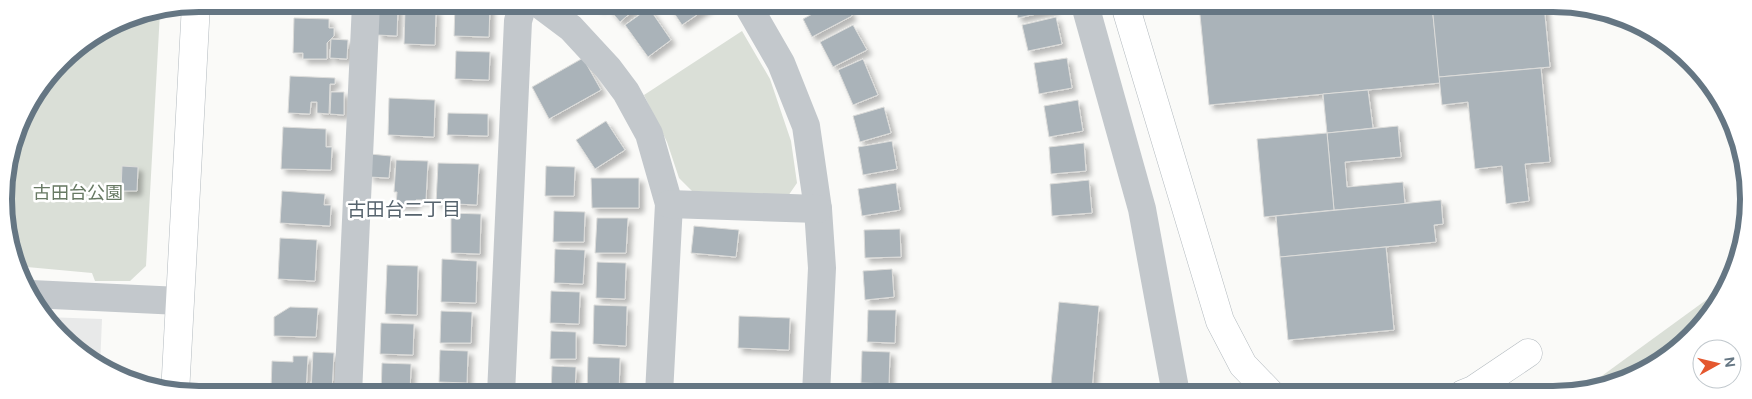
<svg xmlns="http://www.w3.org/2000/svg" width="1752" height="399" font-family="'DM Sans','Noto Sans JP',sans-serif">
<defs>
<filter id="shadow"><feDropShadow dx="4.5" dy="4.5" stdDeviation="2.5" flood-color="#0004"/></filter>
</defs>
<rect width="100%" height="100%" fill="#fafaf8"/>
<!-- built -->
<path fill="#e8e9e9" d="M44,317L102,319L100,367L44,319Z"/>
<!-- green -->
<g fill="#dadfd7">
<path d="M160,12L146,266L130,281H95L92,273L16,266L14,262L4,186L24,113L70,53L125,19Z"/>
<path d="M742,31L770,79L791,141L797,183L788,196L692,191L679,178L667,142L644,95Z"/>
<path d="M1744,235L1728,286L1691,338L1639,375L1577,394L1713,295Z"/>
</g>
<!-- building -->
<g fill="#aab3b9" stroke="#dcdcda" filter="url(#shadow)">
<path d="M455,4H490L489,37L454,36Z"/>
<path d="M596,4H640V5L620,22L605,4L600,9Z"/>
<path d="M668,4H713L682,25Z"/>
<path d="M379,5L398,6L397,36L377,35Z"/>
<path d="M829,5H846L852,16L812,37L803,19Z"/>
<path d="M1015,5H1053L1054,10L1018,18Z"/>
<path d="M1199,5H1432L1440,83L1209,105Z"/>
<path d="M1432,5H1544L1550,67L1439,77Z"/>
<path d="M649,8L671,40L648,57L625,25Z"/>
<path d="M405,9L436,10L435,45L404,44Z"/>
<path d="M1056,17L1062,44L1028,51L1022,25Z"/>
<path d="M294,18L329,19V28H334V36L327,43V59H303V53H293Z"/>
<path d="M853,25L867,50L833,67L820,42Z"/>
<path d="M331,39L348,40L347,59L330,58Z"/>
<path d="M456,51L490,52L489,80L455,79Z"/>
<path d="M583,58L601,90L549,119L532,87Z"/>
<path d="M1067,58L1072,88L1039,94L1034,63Z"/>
<path d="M863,59L878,95L853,105L838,70Z"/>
<path d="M1541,68L1550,162L1525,164L1529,201L1506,204L1502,166L1475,169L1468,102L1442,105L1439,77Z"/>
<path d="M290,76L335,78V84H330L329,114L317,113V102H311L310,114L288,113Z"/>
<path d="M1368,90L1373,128L1327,133L1323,94Z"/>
<path d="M331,92H344V115L330,114Z"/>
<path d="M389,98L435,100L434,137L388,135Z"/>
<path d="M1078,100L1083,131L1049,137L1044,106Z"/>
<path d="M884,107L891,133L860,142L853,116Z"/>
<path d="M448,113L488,114V136L447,135Z"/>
<path d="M606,121L625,150L595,169L576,140Z"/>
<path d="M1398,126L1401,157L1345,162L1347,187L1403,182L1405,204L1334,210L1327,133Z"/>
<path d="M283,127L326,129V147H332L331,170L281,169Z"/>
<path d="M1327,133L1334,210L1264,217L1257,139Z"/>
<path d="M892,141L897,169L863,175L858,147Z"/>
<path d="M1084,143L1086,171L1051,174L1049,147Z"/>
<path d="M370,154L391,156L389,178L369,177Z"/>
<path d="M396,160L428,161L426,200H416L415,205H396L397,192H394Z"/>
<path d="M438,163L479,164L477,205L436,203Z"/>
<path d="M122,166L138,167L137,191H121Z"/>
<path d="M546,166L575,167L574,196H545Z"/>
<path d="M591,178H639V208H592Z"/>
<path d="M1089,180L1092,213L1052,216L1050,184Z"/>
<path d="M896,183L900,210L862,216L858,189Z"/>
<path d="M282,191L325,194L324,205H331L330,226L280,223Z"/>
<path d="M1441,200L1443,224L1434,225L1436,242L1280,257L1276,216Z"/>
<path d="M554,211L585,212L584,242H553Z"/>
<path d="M451,213L481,214L480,254L451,253Z"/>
<path d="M597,218H628L626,253H595Z"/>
<path d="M694,226L739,230L736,257L691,253Z"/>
<path d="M900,229L901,257L865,258L864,230Z"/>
<path d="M280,238L317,240L315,281L278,279Z"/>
<path d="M1386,247L1394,330L1288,340L1280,257Z"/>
<path d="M555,249L585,250L583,284L554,283Z"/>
<path d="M442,259L477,261L476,303L441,302Z"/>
<path d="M597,262L626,263L625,299L596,298Z"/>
<path d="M387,265L418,266L417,315L385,314Z"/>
<path d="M892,269L894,297L865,300L863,271Z"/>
<path d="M551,291L580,292L579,324L550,323Z"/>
<path d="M1059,302L1099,306L1092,390L1117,394H1050Z"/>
<path d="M594,305L627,306L626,346L593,344Z"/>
<path d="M290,307L318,308L316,337L274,336V317Z"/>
<path d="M868,310H896L895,343L867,342Z"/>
<path d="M441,311L472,312L471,343H440Z"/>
<path d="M739,316L790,318L789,350L738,348Z"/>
<path d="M381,323L414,324L413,355L380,354Z"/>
<path d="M551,331L576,332V359H550Z"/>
<path d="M440,350L468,351L467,383L439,382Z"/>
<path d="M862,351L890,352L889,384L861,383Z"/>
<path d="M313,352L334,353L332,391H311Z"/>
<path d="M293,356H308L306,391L271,389L272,361L293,362Z"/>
<path d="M588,357L620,358L619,394H587Z"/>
<path d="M382,363L411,364L410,394H381Z"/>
<path d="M552,366L576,367L575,394H551Z"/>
</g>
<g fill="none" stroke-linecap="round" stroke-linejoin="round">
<!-- secondary casing -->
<g stroke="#b3babf" stroke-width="29">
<g id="secondary">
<path d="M1125,5L1220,321L1243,365L1271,394"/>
<path d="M175,394L196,4"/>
<path d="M1463,394L1473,390L1528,353"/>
</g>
</g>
<!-- street -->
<g stroke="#c3c8cc" stroke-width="28">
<path d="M539,4L571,28L608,68L626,92L649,134L669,204L659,394"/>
<path d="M747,4L781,63L806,126L818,209L822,268L816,394"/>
<path d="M1085,5L1142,209L1176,394"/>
<path d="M669,204L818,209"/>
<path d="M31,294L180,301"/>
<path d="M348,394L366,4"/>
<path d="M501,394L518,21L523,4"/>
</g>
<!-- secondary -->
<use href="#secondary" stroke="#fff" stroke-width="28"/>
</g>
<g text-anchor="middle" stroke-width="5" stroke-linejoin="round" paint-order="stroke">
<!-- park labels -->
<g font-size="18" fill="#687a64" stroke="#fff">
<text x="78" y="199">古田台公園</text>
</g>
<!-- neighbourhood labels -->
<g font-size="19" fill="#57646e" stroke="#fff">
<text x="404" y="216">古田台二丁目</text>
</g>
</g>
<!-- crop -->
<path d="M0 0H1752V399H0ZM199 12H1553A187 187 0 0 1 1740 199V199A187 187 0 0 1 1553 386H199A187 187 0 0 1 12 199V199A187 187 0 0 1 199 12Z" fill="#fff" fill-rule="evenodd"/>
<path fill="none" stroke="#657683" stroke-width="6" d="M199 12H1553A187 187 0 0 1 1740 199V199A187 187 0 0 1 1553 386H199A187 187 0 0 1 12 199V199A187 187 0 0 1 199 12Z"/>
<!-- north arrow -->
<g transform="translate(1717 364) rotate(82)"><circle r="24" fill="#ffffff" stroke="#c1c8cd"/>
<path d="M0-4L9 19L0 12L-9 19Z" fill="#e4572e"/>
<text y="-8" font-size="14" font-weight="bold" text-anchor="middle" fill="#657683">N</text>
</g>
</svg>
